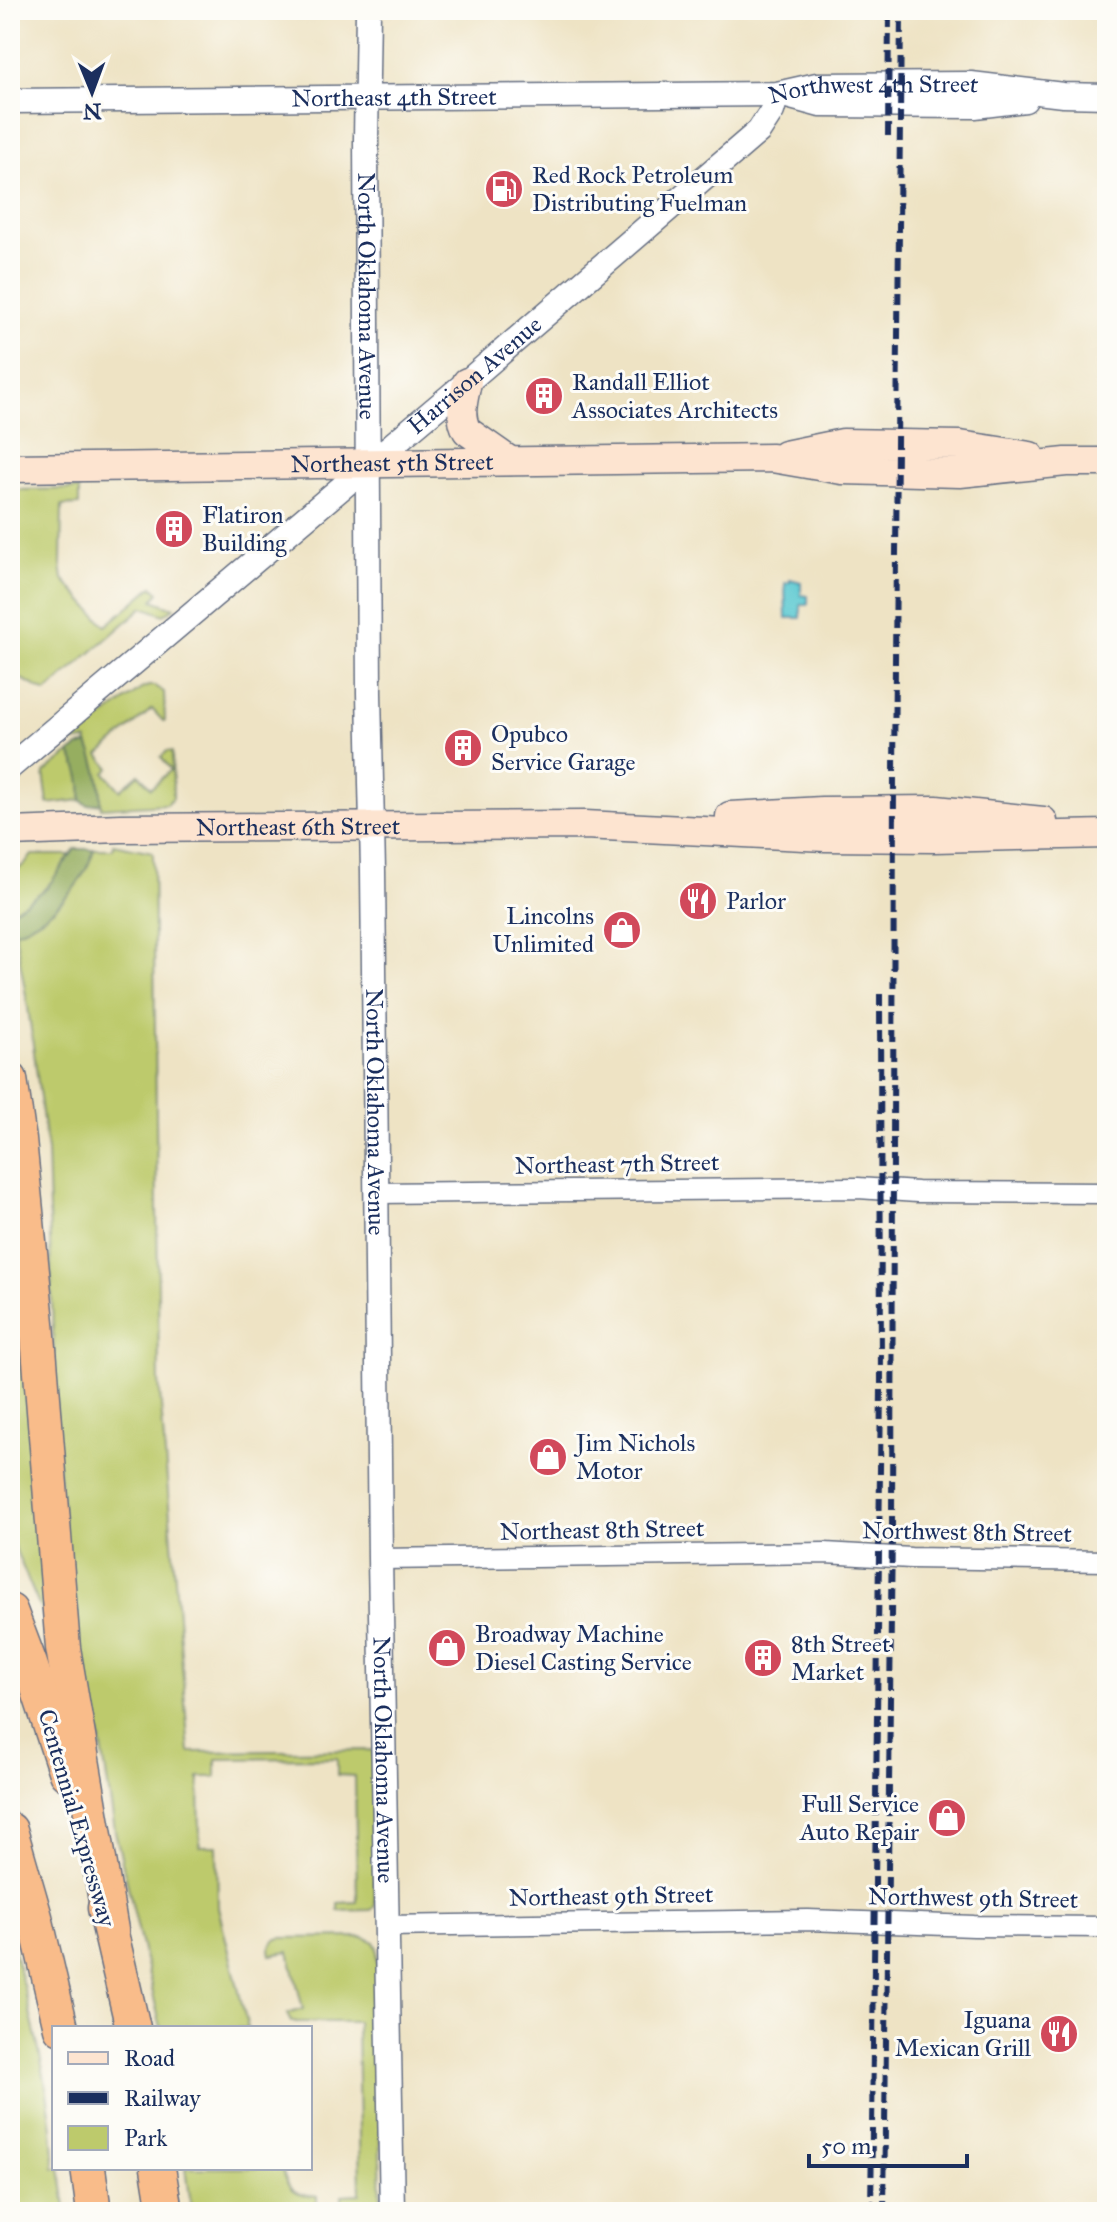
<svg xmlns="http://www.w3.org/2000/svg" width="1117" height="2222" font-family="'IM FELL Great Primer',serif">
<rect width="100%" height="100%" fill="#fdfcf7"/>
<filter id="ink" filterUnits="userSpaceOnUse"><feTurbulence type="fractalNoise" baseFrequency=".0125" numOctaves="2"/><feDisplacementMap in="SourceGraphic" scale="16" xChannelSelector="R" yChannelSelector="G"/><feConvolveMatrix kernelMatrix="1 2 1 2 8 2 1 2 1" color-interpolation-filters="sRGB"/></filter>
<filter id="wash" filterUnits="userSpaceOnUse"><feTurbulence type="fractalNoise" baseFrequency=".006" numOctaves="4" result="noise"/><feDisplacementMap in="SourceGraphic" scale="32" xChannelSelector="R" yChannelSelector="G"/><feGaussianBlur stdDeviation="1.8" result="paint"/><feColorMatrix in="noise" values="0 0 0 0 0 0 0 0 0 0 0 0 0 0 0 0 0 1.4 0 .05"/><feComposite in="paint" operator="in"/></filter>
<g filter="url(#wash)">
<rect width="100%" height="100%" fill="#eee3c4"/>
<!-- green -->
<g fill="#bdca6c" stroke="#6c7c65" stroke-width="2">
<path d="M79,489V505L62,506L61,564L63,579L106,626L153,586L159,593L153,600L174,608L164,615L143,607L46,692L10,673V490Z"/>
<path d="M148,686H154L164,692L165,721H163L152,709L99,755L110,768L105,773L120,790L139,774L151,788L171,770L161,757L167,751L172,752L173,798L166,804L101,808C102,783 95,763 87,740L70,742L141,689Z"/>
<path d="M70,753C79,767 83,784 81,800L48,804L44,773Z"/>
<path d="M113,844L153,852L159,1381L189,1752L373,1750L375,1906L371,1910L338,1911V1903L357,1902L355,1776L337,1775V1758L216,1759V1777H199L200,1846H217L218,1907L248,2028H161L115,1831L100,1735L89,1692L75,1651L57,1453L47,1151L28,1007L15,932C51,918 83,887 94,849H113Z"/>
<path d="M32,855H70C56,881 38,898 12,911L10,875L26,863Z"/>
<path d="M10,1272L23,1327L46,1622L10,1537Z"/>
<path d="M10,1936C29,2008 54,2094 54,2168H60L67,2212H10Z"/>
<path d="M364,1937L374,1942L377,1948L381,2212H342V2195L360,2194L357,2022H291L287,2014L303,2009L289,1952L271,1955L270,1949L274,1940L280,1938Z"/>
<path d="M186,2168H282C288,2191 292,2196 317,2196V2212H192Z"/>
</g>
<!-- forest -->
<g fill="#96ae60" stroke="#586e5f" stroke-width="2">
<path d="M88,744C96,763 102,782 101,803L87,805L81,800C83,783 79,768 70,753L78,747Z"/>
<path d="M75,849H94C83,887 51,918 15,932L12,911L46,889Z"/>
</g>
<!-- water -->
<path fill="#5cc9d1" stroke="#3c7c98" stroke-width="2" d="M790,579L801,582V595L808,596V605H801V618H786L785,583L790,582Z"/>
</g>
<g filter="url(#ink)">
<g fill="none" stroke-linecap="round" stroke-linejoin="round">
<!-- minor casing -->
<g stroke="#656e82" stroke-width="23">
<g id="minor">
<path d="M377,1193L858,1188L917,1192L1107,1193"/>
<path d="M380,1559L825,1553L911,1558L1107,1561"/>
<path d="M386,1926L808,1920L974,1926L1107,1927"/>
</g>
</g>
<!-- tertiary casing -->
<g stroke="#656e82" stroke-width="27">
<g id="tertiary">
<path id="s1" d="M368,10L366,139L369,693L373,871L380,1559L392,2212"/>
<path d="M783,95L820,105L975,106L1025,100"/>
<path id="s2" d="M10,101L777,94L817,85L971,84L1063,95L1107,96"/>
<path id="s3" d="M10,767L467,382L759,131L772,111L777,94"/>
</g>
</g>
<!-- secondary casing -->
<g stroke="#656e82" stroke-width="31">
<g id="secondary">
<path d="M467,382C464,399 458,415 467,431L510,461"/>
<path d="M785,455L843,443L960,445L1030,456"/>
<path id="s4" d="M10,468L772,458L842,470L960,473L1066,462H1107"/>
<path d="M730,816L822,811L936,810L1043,821"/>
<path id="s5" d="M10,832L121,828L585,825L825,837L934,838L1107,834"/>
</g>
</g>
<!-- motorway casing -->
<g stroke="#656e82" stroke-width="37">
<g id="motorway">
<path d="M10,1079L19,1140L37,1323L63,1648L111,1930"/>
<path d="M10,1611L30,1664L66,1773"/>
<path d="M10,1830L35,1917L61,2028"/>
<path d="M105,1908L133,2028"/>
<path d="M88,2168L94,2212"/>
<path d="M158,2168L165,2212"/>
</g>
</g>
<!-- minor -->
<use href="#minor" stroke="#fff" stroke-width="20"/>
<!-- tertiary -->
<use href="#tertiary" stroke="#fff" stroke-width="24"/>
<!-- secondary -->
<use href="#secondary" stroke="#fde4d0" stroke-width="28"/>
<!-- motorway -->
<use href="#motorway" stroke="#f9bc8a" stroke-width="34"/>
<!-- rail -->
<g stroke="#1b2f5e" stroke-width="6" stroke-dasharray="12 6" stroke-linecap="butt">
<path d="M888,136L889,10"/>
<path d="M871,2212L881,1388L880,992"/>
<path d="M884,2212L892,1529L894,772L901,10"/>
</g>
</g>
</g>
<!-- icons -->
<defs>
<g id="fuel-disc" transform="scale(2)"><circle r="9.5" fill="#d1495b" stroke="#fdfcf7"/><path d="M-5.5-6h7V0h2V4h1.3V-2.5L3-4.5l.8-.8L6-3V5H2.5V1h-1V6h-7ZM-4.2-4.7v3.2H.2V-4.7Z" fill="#fff"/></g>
<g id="building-disc" transform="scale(2)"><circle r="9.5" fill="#d1495b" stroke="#fdfcf7"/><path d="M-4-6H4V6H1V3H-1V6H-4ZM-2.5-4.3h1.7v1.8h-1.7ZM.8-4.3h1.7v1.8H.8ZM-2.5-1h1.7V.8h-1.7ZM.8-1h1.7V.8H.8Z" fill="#fff"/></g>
<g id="restaurant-disc" transform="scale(2)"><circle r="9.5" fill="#d1495b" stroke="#fdfcf7"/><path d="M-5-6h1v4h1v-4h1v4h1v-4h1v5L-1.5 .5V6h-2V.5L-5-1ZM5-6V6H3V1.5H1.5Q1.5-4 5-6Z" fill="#fff"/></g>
<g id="shop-disc" transform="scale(2)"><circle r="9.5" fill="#d1495b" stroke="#fdfcf7"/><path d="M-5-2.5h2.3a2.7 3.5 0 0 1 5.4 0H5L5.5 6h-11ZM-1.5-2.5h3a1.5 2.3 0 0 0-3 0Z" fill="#fff"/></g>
</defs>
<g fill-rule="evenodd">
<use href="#fuel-disc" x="504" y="189"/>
<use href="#building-disc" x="544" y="396"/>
<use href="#building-disc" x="174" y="529"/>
<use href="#building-disc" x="463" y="748"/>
<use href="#restaurant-disc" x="698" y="901"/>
<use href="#shop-disc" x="622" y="930"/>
<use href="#shop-disc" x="548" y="1457"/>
<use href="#shop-disc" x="447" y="1648"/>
<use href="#building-disc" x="763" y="1658"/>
<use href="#shop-disc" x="947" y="1818"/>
<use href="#restaurant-disc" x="1059" y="2034"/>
</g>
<g text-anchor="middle" stroke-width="6" stroke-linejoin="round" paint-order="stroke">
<!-- street labels -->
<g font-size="24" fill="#1b2f5e" stroke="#fdfcf7">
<text dy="8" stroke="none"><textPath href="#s2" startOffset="864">Northwest 4th Street</textPath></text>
<text dy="8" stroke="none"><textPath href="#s2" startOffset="384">Northeast 4th Street</textPath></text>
<text dy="8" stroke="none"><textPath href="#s1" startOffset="286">North Oklahoma Avenue</textPath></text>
<text dy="8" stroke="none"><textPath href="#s3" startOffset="608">Harrison Avenue</textPath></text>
<text dy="8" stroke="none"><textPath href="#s4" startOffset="382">Northeast 5th Street</textPath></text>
<text dy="8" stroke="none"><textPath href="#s5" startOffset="288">Northeast 6th Street</textPath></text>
<text dy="8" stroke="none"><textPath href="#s1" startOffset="1102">North Oklahoma Avenue</textPath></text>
<text transform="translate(617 1164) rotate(-1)" y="8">Northeast 7th Street</text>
<text transform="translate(602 1530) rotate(-1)" y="8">Northeast 8th Street</text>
<text transform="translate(967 1532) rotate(1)" y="8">Northwest 8th Street</text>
<text dy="8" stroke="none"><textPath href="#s1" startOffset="1750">North Oklahoma Avenue</textPath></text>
<text transform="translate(77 1818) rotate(74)" y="8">Centennial Expressway</text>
<text transform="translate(611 1896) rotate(-1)" y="8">Northeast 9th Street</text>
<text transform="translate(973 1898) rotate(1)" y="8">Northwest 9th Street</text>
</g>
<!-- poi labels -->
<g font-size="24" fill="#1b2f5e" stroke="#fdfcf7" text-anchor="start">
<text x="532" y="183">Red Rock Petroleum<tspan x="532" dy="28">Distributing Fuelman</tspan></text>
<text x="572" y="390">Randall Elliot<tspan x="572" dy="28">Associates Architects</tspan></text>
<text x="202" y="523">Flatiron<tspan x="202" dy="28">Building</tspan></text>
<text x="491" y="742">Opubco<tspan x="491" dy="28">Service Garage</tspan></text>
<text x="726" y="909">Parlor</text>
<text x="594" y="924" text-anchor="end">Lincolns<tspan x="594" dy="28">Unlimited</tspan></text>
<text x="576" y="1451">Jim Nichols<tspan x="576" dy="28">Motor</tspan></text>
<text x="475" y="1642">Broadway Machine<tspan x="475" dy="28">Diesel Casting Service</tspan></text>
<text x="791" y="1652">8th Street<tspan x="791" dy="28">Market</tspan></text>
<text x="919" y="1812" text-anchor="end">Full Service<tspan x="919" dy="28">Auto Repair</tspan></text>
<text x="1031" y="2028" text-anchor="end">Iguana<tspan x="1031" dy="28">Mexican Grill</tspan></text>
</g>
</g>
<!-- margin -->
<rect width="1117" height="2222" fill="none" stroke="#fdfcf7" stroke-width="40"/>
<!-- legend -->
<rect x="52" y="2026" width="260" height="144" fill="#fdfcf7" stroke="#a3aaba" stroke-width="2"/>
<rect x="68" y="2052" width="40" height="12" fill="#fde4d0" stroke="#a3aaba" stroke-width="2"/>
<text x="124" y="2066" font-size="24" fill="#1b2f5e">Road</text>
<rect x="68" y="2092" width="40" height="12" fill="#1b2f5e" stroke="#a3aaba" stroke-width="2"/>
<text x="124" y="2106" font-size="24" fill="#1b2f5e">Railway</text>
<rect x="68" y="2126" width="40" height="24" fill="#bdca6c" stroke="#a3aaba" stroke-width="2"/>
<text x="124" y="2146" font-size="24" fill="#1b2f5e">Park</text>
<!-- north arrow -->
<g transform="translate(92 92) rotate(179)" stroke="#fdfcf7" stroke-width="6" paint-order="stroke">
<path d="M0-6L14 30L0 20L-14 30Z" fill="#1b2f5e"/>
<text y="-12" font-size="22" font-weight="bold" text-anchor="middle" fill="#1b2f5e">N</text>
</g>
<!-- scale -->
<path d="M809 2154v12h158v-12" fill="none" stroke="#1b2f5e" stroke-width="4"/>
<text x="821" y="2154" font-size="24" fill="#1b2f5e" stroke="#fdfcf7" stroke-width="6" paint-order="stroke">50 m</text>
</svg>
